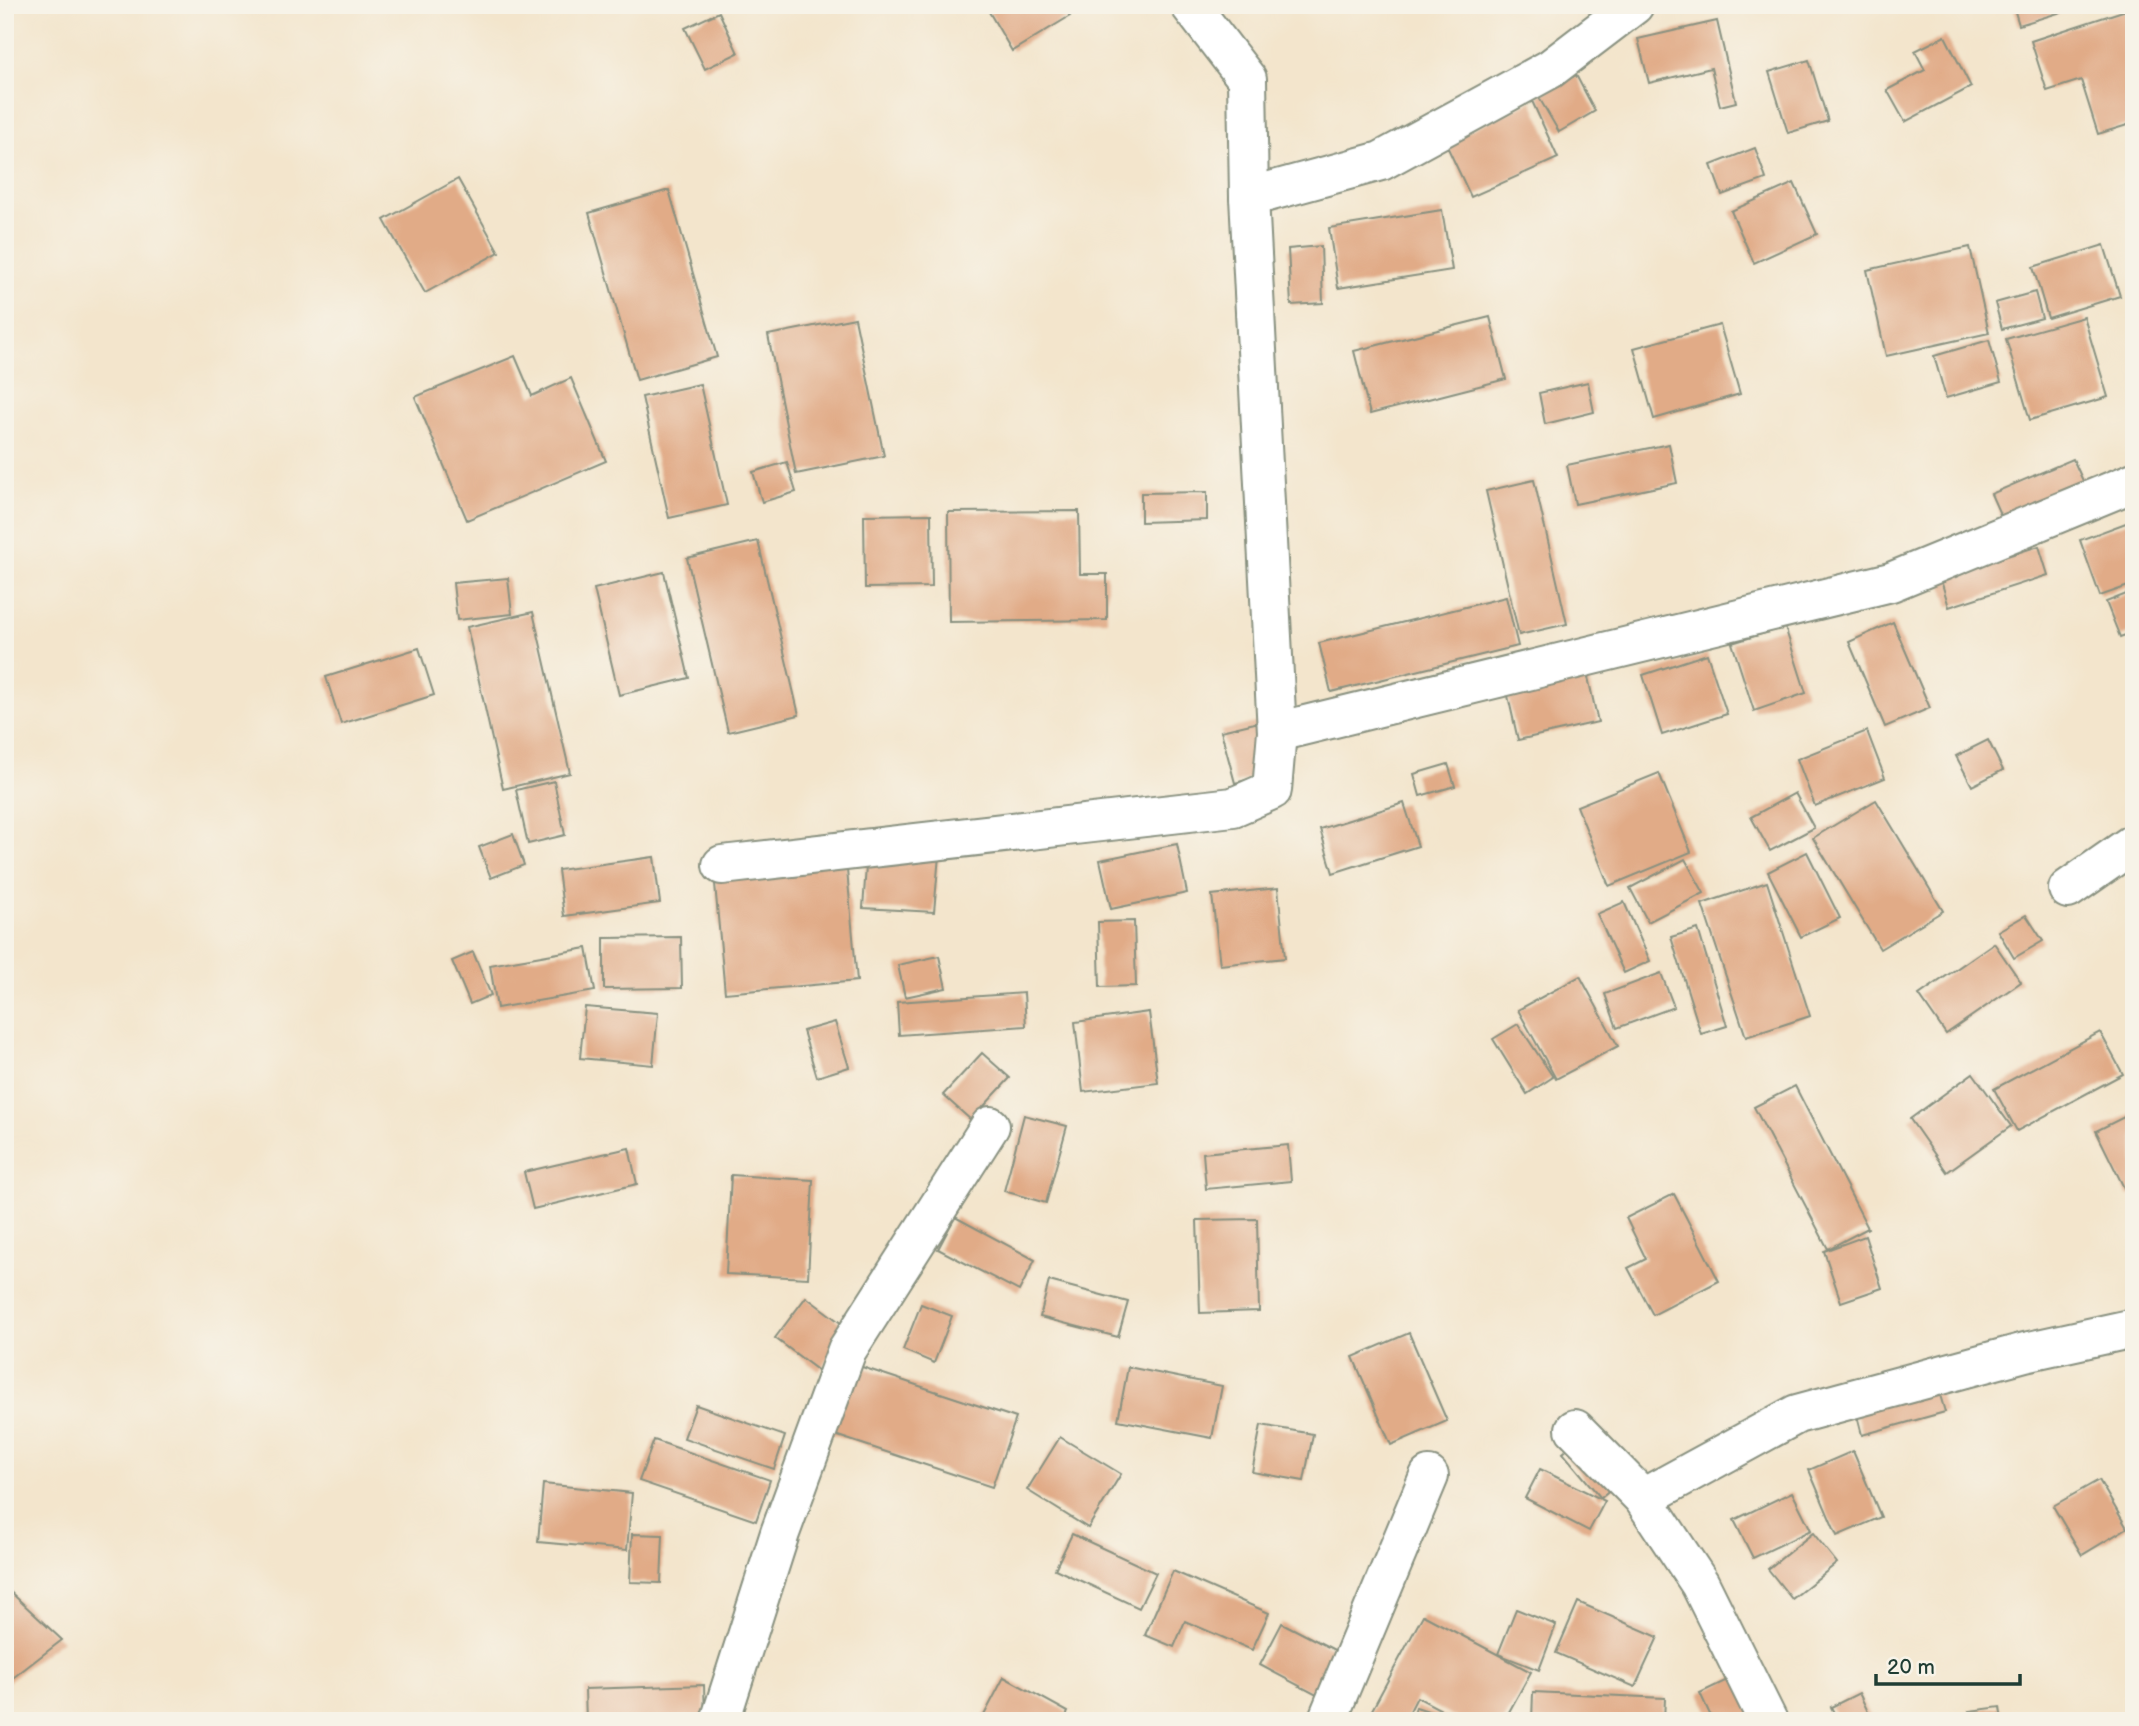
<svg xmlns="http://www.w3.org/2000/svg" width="2139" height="1726" font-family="'Balsamiq Sans',sans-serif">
<rect width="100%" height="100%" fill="#f7f3e8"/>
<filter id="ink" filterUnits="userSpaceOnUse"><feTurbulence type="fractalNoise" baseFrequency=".0143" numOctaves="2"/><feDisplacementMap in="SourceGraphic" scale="14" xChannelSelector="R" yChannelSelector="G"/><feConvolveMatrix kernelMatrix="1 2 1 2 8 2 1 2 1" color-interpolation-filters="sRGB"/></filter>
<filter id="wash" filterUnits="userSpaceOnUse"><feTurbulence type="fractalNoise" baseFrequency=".00686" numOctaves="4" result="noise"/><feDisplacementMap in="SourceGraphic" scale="28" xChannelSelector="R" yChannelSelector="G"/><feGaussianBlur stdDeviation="1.57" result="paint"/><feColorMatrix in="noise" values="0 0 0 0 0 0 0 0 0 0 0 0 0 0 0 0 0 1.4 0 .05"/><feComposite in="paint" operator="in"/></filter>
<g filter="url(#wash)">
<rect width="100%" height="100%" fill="#f3e5cc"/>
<g id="blocks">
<!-- building -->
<g fill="#e1ab87">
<path d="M985,5H1063L1070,16L1012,51Z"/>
<path d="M2013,5H2080L2081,6L2019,25Z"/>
<path d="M2129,9L2134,23V123L2098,134L2081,80L2047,91L2031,41Z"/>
<path d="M719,12L738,53L705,69L685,28Z"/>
<path d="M1717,21L1736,102L1720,106L1711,68L1649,83L1638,39Z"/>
<path d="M1945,36L1971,87L1905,122L1887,90L1925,70L1915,51Z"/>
<path d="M1809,60L1828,121L1788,133L1769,72Z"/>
<path d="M1576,75L1595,111L1559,132L1538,96Z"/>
<path d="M1532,101L1558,158L1471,197L1445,142Z"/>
<path d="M1755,148L1766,179L1722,195L1711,165Z"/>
<path d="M458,179L499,252L425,293L384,220Z"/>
<path d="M1794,183L1817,234L1754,263L1731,211Z"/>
<path d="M669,190L717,357L637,380L589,213Z"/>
<path d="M1442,210L1452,270L1338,288L1329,228Z"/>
<path d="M2104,245L2120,296L2048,318L2033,267Z"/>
<path d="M1321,246L1323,303L1291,305L1288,249Z"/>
<path d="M1970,247L1989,333L1886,356L1867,270Z"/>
<path d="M2035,292L2042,318L2002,329L1995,303Z"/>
<path d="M1490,317L1506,379L1370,414L1354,351Z"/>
<path d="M2084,317L2108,397L2030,420L2006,339Z"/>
<path d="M855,318L884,456L796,474L768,335Z"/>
<path d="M1720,325L1740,394L1654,419L1634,348Z"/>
<path d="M1989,340L2001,382L1946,398L1934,356Z"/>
<path d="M515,356L532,396L571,378L606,461L467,520L415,397Z"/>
<path d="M1588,382L1594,412L1545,424L1539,393Z"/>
<path d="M700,384L727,505L669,518L642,397Z"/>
<path d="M1669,444L1677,483L1575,504L1567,465Z"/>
<path d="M2073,459L2089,494L2007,530L1991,494Z"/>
<path d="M787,462L796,492L762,502L753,472Z"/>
<path d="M1534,480L1567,624L1519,635L1486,491Z"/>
<path d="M1207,492V520L1141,522V493Z"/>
<path d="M1079,511L1080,574H1107V620L949,622L948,512Z"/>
<path d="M931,514L932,587L865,588L864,515Z"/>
<path d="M2134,520V584L2100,596L2080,540Z"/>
<path d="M758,541L799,715L728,732L687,558Z"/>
<path d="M2039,546L2048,575L1949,607L1940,577Z"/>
<path d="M664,572L689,678L619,695L594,589Z"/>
<path d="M508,578L512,614L457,620L453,583Z"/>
<path d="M2134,591V632L2120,637L2106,602Z"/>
<path d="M1506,597L1518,646L1331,692L1319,643Z"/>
<path d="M533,612L570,773L503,789L467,627Z"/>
<path d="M1893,622L1930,708L1885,727L1849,642Z"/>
<path d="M1785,627L1806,693L1754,711L1732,643Z"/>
<path d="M419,648L434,695L341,724L326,677Z"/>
<path d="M1707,654L1727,714L1662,735L1643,675Z"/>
<path d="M1586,668L1598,722L1518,740L1506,687Z"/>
<path d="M1259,722L1272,773L1235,783L1221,731Z"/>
<path d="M1867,731L1885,778L1815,806L1797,759Z"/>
<path d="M1988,740L2003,770L1972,786L1956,756Z"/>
<path d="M1448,764L1455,786L1420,796L1414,774Z"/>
<path d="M1659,773L1691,852L1609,886L1577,806Z"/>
<path d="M554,781L565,835L528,844L516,790Z"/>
<path d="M1795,793L1814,828L1770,851L1751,817Z"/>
<path d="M1876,800L1943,911L1880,949L1813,838Z"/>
<path d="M1404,803L1418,846L1333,873L1320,829Z"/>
<path d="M513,834L524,865L491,878L479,847Z"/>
<path d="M868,839L940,844L934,912L863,908Z"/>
<path d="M1177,844L1187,893L1111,909L1100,860Z"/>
<path d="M1807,852L1840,918L1801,937L1768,872Z"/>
<path d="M654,857L660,903L564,916L558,870Z"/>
<path d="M846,859L857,981L725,993L714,873Z"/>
<path d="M1685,859L1704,893L1648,922L1630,888Z"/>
<path d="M1767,882L1810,1016L1746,1037L1702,904Z"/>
<path d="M1278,888L1285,958L1220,965L1212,895Z"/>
<path d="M1624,902L1650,961L1624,973L1597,914Z"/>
<path d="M2026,915L2043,941L2014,958L1998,931Z"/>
<path d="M1134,921L1136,986L1100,987L1098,922Z"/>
<path d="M1698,929L1727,1026L1701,1034L1671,937Z"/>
<path d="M681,937L682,988L604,989V938Z"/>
<path d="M1994,943L2021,982L1946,1034L1919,995Z"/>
<path d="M587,948L595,991L497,1008L490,965Z"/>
<path d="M473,952L491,995L470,1004L452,961Z"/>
<path d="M939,956L946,988L905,997L898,965Z"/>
<path d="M1661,973L1674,1007L1617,1028L1605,994Z"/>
<path d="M1580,976L1618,1046L1556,1079L1518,1010Z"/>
<path d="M1024,993L1026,1026L899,1035L897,1002Z"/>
<path d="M585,1007L658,1013L653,1065L580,1058Z"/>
<path d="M1149,1012L1158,1083L1083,1092L1075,1022Z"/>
<path d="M835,1022L849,1067L817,1077L803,1031Z"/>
<path d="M1518,1024L1553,1077L1527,1094L1493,1039Z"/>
<path d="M2100,1032L2123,1074L2017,1131L1994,1089Z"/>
<path d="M982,1053L1010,1078L971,1120L943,1095Z"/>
<path d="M1973,1073L2011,1126L1947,1172L1910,1119Z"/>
<path d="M1795,1086L1868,1228L1828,1249L1754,1107Z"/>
<path d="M2134,1112V1193L2128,1196L2096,1131Z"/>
<path d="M1024,1115L1067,1126L1046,1203L1004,1191Z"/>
<path d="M1288,1145L1291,1181L1206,1189L1203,1153Z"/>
<path d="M629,1148L637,1184L533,1209L524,1172Z"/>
<path d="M731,1175L813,1180L808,1278L726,1274Z"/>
<path d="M1674,1194L1719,1281L1653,1315L1628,1268L1646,1259L1626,1218Z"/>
<path d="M955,1217L1035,1260L1019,1291L938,1249Z"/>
<path d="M1257,1219L1259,1311L1200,1313L1197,1220Z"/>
<path d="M1865,1236L1882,1288L1841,1302L1824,1251Z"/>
<path d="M1049,1281L1128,1302L1118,1337L1040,1317Z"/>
<path d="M806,1297L850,1330L819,1371L775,1338Z"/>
<path d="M921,1304L952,1316L934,1363L903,1350Z"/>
<path d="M1409,1333L1447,1421L1391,1445L1353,1357Z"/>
<path d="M853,1364L1016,1418L992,1487L829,1433Z"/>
<path d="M1128,1367L1222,1386L1212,1438L1118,1420Z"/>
<path d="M1936,1381L1945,1412L1862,1435L1854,1404Z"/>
<path d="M696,1405L785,1436L774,1469L684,1438Z"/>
<path d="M1261,1425L1313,1434L1304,1481L1252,1472Z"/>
<path d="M1585,1435L1623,1480L1601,1498L1563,1453Z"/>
<path d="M1060,1437L1121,1474L1088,1528L1027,1490Z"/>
<path d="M654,1440L770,1480L756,1521L639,1481Z"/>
<path d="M1853,1451L1881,1517L1837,1536L1809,1470Z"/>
<path d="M1540,1469L1605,1501L1589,1531L1525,1498Z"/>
<path d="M2099,1480L2127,1528L2082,1555L2053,1506Z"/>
<path d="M543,1484L632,1493L627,1550L538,1542Z"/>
<path d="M1792,1492L1811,1530L1753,1558L1734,1520Z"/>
<path d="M1813,1533L1837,1563L1792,1599L1768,1569Z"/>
<path d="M632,1534L663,1535L661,1583L630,1582Z"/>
<path d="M1072,1534L1156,1573L1139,1608L1055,1569Z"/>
<path d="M1173,1571L1269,1613L1252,1650L1185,1621L1174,1647L1145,1635Z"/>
<path d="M5,1587L62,1640L5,1684Z"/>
<path d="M1578,1602L1658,1637L1635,1687L1556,1653Z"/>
<path d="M1516,1609L1556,1625L1539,1670L1498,1654Z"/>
<path d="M1423,1615L1531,1672L1504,1721H1462L1417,1697L1405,1721H1366Z"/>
<path d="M1282,1623L1348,1657L1326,1700L1260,1665Z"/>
<path d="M1746,1671L1770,1721H1713L1700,1693Z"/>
<path d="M1004,1677L1068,1712L1064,1721H981Z"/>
<path d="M704,1685L705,1721H586L585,1689Z"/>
<path d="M1533,1692L1665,1698L1664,1721H1532Z"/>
<path d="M1859,1693L1871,1718L1865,1721H1838L1831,1707Z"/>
<path d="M1416,1707L1456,1720V1721H1412Z"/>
<path d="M2000,1707L2002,1721H1971L1969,1711Z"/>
</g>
</g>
</g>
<g filter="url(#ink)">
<use href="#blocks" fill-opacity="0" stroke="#899180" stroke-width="2"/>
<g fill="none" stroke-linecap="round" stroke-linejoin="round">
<!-- minor casing -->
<g stroke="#899180" stroke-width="42">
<g id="minor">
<path d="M1249,197L1381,161L1550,69L1634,5"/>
<path d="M1277,732L1891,582L2134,482"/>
<path d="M722,865L1233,807L1272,790L1277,732L1249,197L1247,79L1190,5"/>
<path d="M2068,889L2134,843"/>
<path d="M1575,1429L1643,1498L1700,1584L1768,1721"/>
<path d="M1643,1498L1797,1414L2025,1352L2134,1328"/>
<path d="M720,1721L780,1533L847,1350L990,1126"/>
<path d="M1327,1721L1429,1476"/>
</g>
</g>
<!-- minor -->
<use href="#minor" stroke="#fff" stroke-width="38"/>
</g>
</g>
<!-- margin -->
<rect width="2139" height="1726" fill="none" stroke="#f7f3e8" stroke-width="28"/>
<!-- scale -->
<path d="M1876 1674v10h144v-10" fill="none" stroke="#1f3d34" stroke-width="3.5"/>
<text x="1887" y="1674" font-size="21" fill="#1f3d34" stroke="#f7f3e8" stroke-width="5" paint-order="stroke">20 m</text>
</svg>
